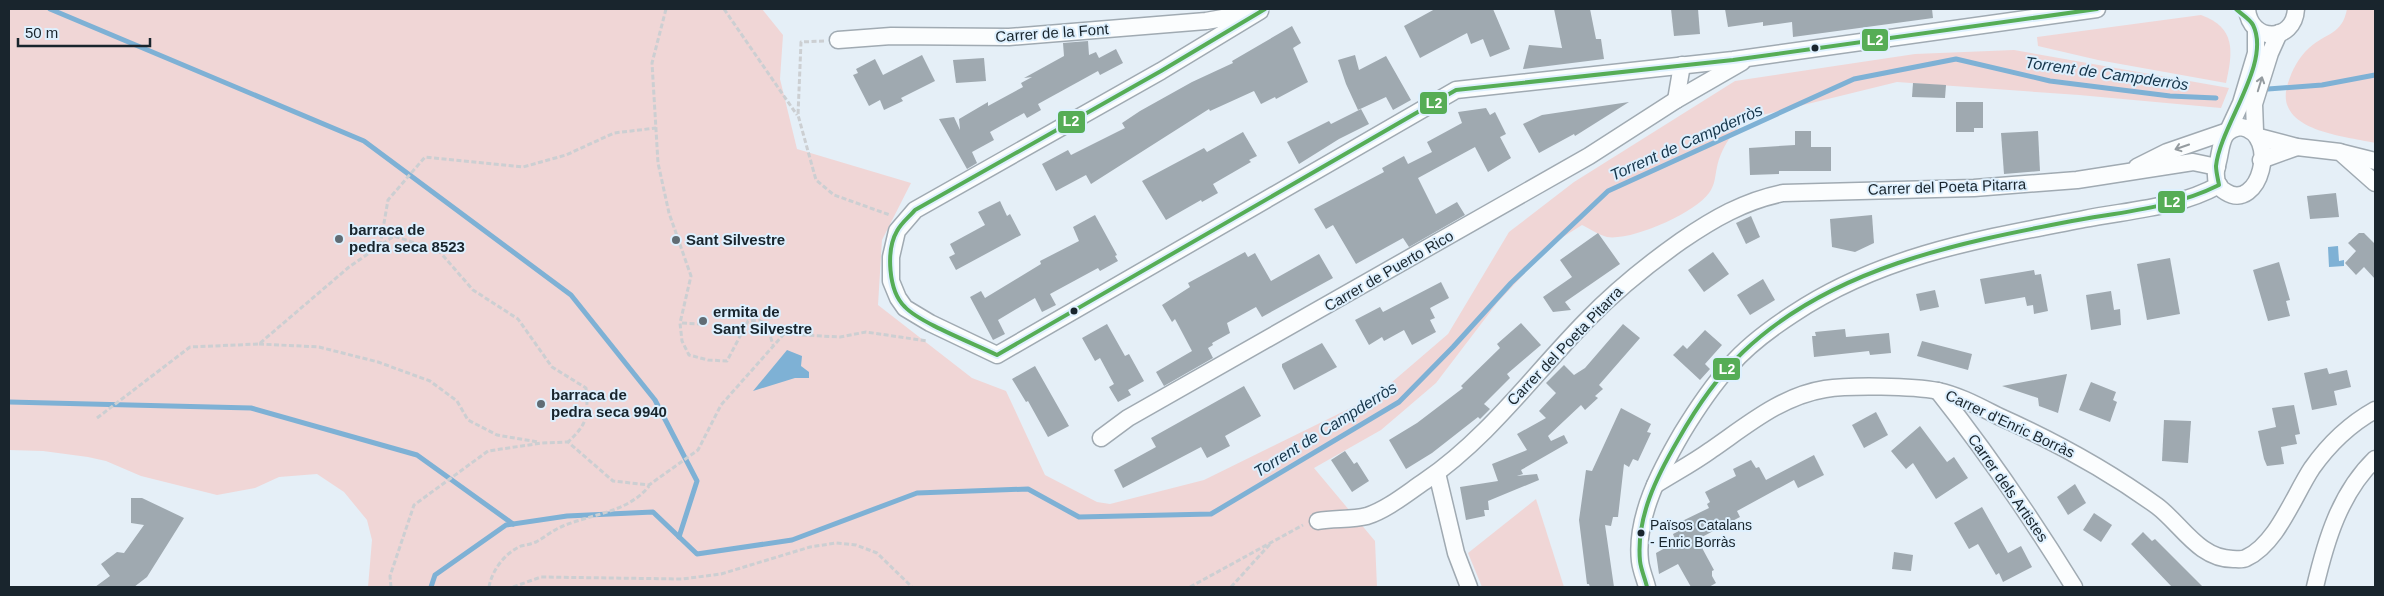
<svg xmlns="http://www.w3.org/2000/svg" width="2384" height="596" font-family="Arial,sans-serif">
<rect width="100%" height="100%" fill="#e5eff7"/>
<!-- green -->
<g fill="#f0d6d6">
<path d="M9,9H762L783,35L780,79L797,149L911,183L882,240L878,305L972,378L1006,391L1045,475L1097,502L1110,504L1204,480L1377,395L1448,334L1509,232L1574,182L1735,81L1915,54L2014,50L2229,88L2221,108L2079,95L1897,82L1750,118C1734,128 1721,148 1717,167C1715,176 1715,185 1709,193C1695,213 1632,241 1607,237C1599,235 1590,229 1582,225L1552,244L1497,303L1436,383L1381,430L1314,468L1375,541L1377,587H368L372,540L367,520L344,492L317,474L279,477L255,488L217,495L141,476L106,461L88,457L43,451L9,450Z"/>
<path d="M2347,9H2375V143C2344,136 2272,131 2288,83C2292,70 2299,57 2309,48C2327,32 2342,35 2347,9Z"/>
<path d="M2201,15C2236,28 2233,51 2226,83L2098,60L2038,46L2037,37Z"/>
<path d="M1536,499L1564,587H1482L1468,553Z"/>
</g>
<!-- water -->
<g fill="#7eb1d5">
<path d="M2338,246L2339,261L2344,260V266L2329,267L2328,247Z"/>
<path d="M787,350L802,356L801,366L809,372V378H795L753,391Z"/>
</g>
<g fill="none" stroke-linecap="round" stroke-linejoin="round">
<!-- stream -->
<g stroke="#7eb1d5" stroke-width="5">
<path d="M50,9L364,141L571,295L655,400L697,481L679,537"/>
<path d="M2268,89L2322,85L2375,75"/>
<path d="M9,402L251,408L417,455L513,524"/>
<path d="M431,587L435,575L506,525L567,516L653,512L697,554L792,540L917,493L1028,489L1079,517L1211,514L1399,402L1453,347L1511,283L1608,191L1854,79L1956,59L2050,81L2170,96L2216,98"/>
</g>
</g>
<!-- building -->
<g fill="#9fa9b0">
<path d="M1435,9H1493L1510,49L1490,57L1483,39L1471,44L1467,33L1420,58L1404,26Z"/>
<path d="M1554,9H1590L1596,39H1601L1604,59L1523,69L1529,45L1562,48Z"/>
<path d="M1671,9H1698L1700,34L1674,36Z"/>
<path d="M1725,9H1932L1933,18L1793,37L1792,22L1763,26V22L1728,27Z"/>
<path d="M1292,26L1301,43L1293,48L1308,82L1276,99L1275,97L1261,104L1254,91L1210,111L1209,109L1091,184L1086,175L1056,191L1042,164L1068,150L1071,155L1125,128L1122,123L1140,111L1192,82L1233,63L1232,61Z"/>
<path d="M1088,41L1089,55L1096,52L1099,58L1116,49L1123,63L1100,75L1098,71L1038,104L1041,110L1027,118L1024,113L990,132L994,140L972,152L977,163L967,169L939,119L954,117L960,130L959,119L988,102V106L1023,87L1021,83L1032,77L1024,78L1064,56L1063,43Z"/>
<path d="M922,55L935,81L901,98L903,101L884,110L880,100L869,106L853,75L858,73L856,69L875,59L883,75Z"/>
<path d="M1355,55L1359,70L1386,56L1411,100L1393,110L1386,97L1358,110L1346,84L1338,60Z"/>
<path d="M984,58L986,81L956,83L953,60Z"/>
<path d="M1913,83L1946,85L1945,98L1912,97Z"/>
<path d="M1629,102L1575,136L1574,134L1539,153L1523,124L1542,115Z"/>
<path d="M1956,102H1983V128H1974V132H1956Z"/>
<path d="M1486,108L1490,115L1495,112L1506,134L1500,137L1511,158L1488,172L1475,147L1418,178L1436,214L1457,202L1465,215L1409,247L1403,238L1356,264L1333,225L1326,229L1314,209L1384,172L1382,168L1404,156L1408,164L1432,152L1427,142L1462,123L1458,112Z"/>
<path d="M1361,109L1369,124L1339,139L1299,164L1287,142L1329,121L1331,124Z"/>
<path d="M1795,131H1811V147H1831V171H1779V174L1750,175L1749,148L1795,145Z"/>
<path d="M2038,131L2040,171L2004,174L2001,133Z"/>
<path d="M1243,132L1257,156L1249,160L1251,162L1213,184L1218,193L1202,202L1201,200L1166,220L1142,181L1204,148L1207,152Z"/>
<path d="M2336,193L2339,217L2310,219L2307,196Z"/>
<path d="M1000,201L1007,216L1010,214L1021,235L956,270L949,257L955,254L950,244L985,225L978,212Z"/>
<path d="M1095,215L1117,255L1115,256L1118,261L1100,271L1098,268L1050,294L1056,305L1042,312L1035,298L998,320L1005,334L993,340L970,297L981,291L985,298L1041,264L1040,261L1079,241L1073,227Z"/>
<path d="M1872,215L1874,243L1855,252L1832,247L1830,219Z"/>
<path d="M1751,216L1760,237L1746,244L1736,223Z"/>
<path d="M1598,233L1620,264L1565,302L1571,310L1553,312L1543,297L1572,277L1560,260Z"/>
<path d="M2359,233H2364L2375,244V279L2364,267L2356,275L2345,263L2356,251L2348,243Z"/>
<path d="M1245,252L1248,257L1255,253L1271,281L1319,254L1333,278L1262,317L1256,307L1227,323L1230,333L1212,343L1213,345L1208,348L1213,358L1164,386L1156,372L1192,351L1175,319L1172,322L1162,305L1190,287L1188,283Z"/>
<path d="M1713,252L1729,274L1704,292L1688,270Z"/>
<path d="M2170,258L2180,314L2147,320L2137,264Z"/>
<path d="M2279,262L2290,300L2286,301L2290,316L2268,321L2253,270Z"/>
<path d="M2034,270L2035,275L2041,274L2048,311L2034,314L2033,305L2027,306L2025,297L1985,304L1980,279Z"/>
<path d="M1763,279L1775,300L1750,315L1737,295Z"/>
<path d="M1441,282L1449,298L1430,308L1435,318L1430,320L1436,332L1412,345L1404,330L1384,341L1382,337L1369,345L1355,320L1380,307L1383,312Z"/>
<path d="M1935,290L1939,307L1920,311L1916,294Z"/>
<path d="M2111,291L2114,310L2120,309L2121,325L2091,330L2086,295Z"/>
<path d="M1521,323L1541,345L1507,374L1510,378L1484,404L1490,409L1480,419L1478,417L1432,453L1406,469L1389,440L1417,423L1463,388L1461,386L1500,348L1497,344Z"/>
<path d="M1107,324L1125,356L1129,354L1144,381L1128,390L1131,395L1118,402L1109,387L1114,384L1100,358L1095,361L1082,338Z"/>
<path d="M1623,324L1640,338L1599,385L1603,389L1595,396L1598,398L1585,410L1581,405L1548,436L1551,441L1564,435L1568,443L1521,470L1523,474L1517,476L1537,474L1539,480L1488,501L1489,510H1484L1485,516L1466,520L1460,487L1498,481L1492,464L1527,450L1517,434L1546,418L1539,411L1556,393L1546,383L1564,365L1574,375L1585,368Z"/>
<path d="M1845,329L1846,337L1889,333L1891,353L1870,355L1869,351L1814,357L1812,336H1816L1815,332Z"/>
<path d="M1705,330L1722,345L1705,364L1710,369L1700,380L1673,355L1683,345L1687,349Z"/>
<path d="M1922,341L1972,354L1968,370L1917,356Z"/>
<path d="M1322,343L1337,367L1294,390L1282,367V364Z"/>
<path d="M1035,366L1069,426L1048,437L1028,401L1026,402L1012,379Z"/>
<path d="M2327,368L2329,374L2347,370L2351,387L2334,391L2337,405L2312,410L2304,373Z"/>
<path d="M2067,374L2058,413L2039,406L2038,398L2002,386Z"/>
<path d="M2091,382L2116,392L2113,400L2117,402L2110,422L2079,410Z"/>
<path d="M1244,386L1261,416L1225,436L1230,446L1207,458L1201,447L1123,488L1114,470L1156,447L1151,438Z"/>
<path d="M2294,405L2300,434L2295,435L2297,444L2281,447L2284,464L2267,466L2264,459L2258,431L2276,427L2272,408Z"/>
<path d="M1621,408L1651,424L1647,432L1651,433L1638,461L1633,459L1629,467L1624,464L1618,517H1613L1611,526L1605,525L1614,587H1590L1589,584H1587L1579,520L1586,470L1592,471Z"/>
<path d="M1876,412L1888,435L1864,448L1852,425Z"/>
<path d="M2164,420L2191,421L2188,463L2162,461Z"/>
<path d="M1920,426L1947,462L1954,457L1968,478L1936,499L1913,463L1906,469L1891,451Z"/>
<path d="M1345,451L1354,464L1357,462L1369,481L1352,492L1331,460Z"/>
<path d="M1814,455L1824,475L1798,488L1794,480L1737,511L1740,517L1700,538L1703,546H1701L1714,570L1712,571V576L1716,583L1709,587H1691L1678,564L1659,574L1656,553L1676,542L1673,534L1679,531L1676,524L1709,508L1707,504L1710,502L1705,492L1736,476L1733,469L1751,460L1756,468L1759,467L1766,480Z"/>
<path d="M2075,484L2086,503L2068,515L2057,497Z"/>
<path d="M131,498H142L184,518L147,577L134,587H95L110,576L101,564L117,552L124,553L144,525L131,523Z"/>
<path d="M1982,507L2008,553L2021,546L2032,567L2003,582L1999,573L1996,575L1978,544L1969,549L1954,523Z"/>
<path d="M2094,513L2112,525L2101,542L2083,530Z"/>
<path d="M2143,532L2152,541L2155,539L2203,587H2172L2131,544Z"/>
<path d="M1894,552L1913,555L1911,571L1892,569Z"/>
</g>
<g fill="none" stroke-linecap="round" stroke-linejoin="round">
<!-- street casing -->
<g stroke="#a0aab2" stroke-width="19">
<g id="street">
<path d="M2247,9C2250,43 2294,43 2296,9"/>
<path d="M1260,11L1161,71L915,210L897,231L891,257V281L898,298L905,308L930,323L997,355L1456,90L1733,60L2097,9"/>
<path d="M838,40L891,36L1009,37L1206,21L1251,13"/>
<path d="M1676,100L1682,65"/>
<path d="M2241,127C2281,134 2259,213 2226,192C2220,189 2216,183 2216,176C2215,170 2218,163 2219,157C2222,141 2223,129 2241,127Z"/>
<path d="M2228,131L2241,103L2256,53V29"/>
<path d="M2255,131L2254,104L2270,53L2279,33"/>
<path d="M2259,137L2297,147L2340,152L2375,183"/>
<path d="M2343,153L2375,161"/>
<path d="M2261,160L2297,147"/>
<path d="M2137,167L2167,152L2228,131"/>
<path d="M1938,391C1988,454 2032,519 2074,587"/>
<path d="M1101,438L1128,418L1589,156L1676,100L1742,62"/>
<path d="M1437,473L1456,553L1469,587"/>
<path d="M1655,485C1674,473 1693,463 1711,450C1746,426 1781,396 1825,389C1850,385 1913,386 1938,391C1958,395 1980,407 1998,416C2054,441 2107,470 2157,506C2181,524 2199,559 2233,559C2237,559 2242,560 2246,558C2277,544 2294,495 2312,468C2329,444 2350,424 2375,410"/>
<path d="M1318,521C1334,518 1351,520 1367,516C1388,509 1407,493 1425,481C1488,438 1533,375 1586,321C1615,291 1647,265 1681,241C1713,219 1744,201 1783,193L1974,188L2077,180L2193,162L2217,167"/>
<path d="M1647,587C1645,579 1641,570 1640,561C1635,517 1661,469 1682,433C1696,410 1711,387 1730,366C1747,346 1770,329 1793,314C1882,255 1980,239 2084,219C2129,210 2178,208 2219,185"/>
<path d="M2315,587C2326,540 2340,493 2375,459"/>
</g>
</g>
<!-- path -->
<g stroke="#cccfd2" stroke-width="3" stroke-dasharray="5 2.5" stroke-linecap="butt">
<path d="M666,9L652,63L658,163L669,213L691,276L680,323"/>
<path d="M724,9L797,115"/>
<path d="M824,41L801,42L798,115L816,180L834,195L890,215"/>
<path d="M380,246L388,200L425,157L523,167L566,155L614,133L656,128"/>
<path d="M702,324L680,323L682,341L689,355L708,360L727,361L748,321L759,320L767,325L773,345"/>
<path d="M259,344L319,347L378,362L430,381L457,401L468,420L497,435L538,442"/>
<path d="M97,418L190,347L259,344L349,267L394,236L439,251L473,290L518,319L552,367L586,388C588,416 589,422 568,442"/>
<path d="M391,587L390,576L414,505L488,451L542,443L568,442L613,481L649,485L698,450L721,405L784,334L840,337L866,332L927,341"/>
<path d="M489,587C492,570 505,553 521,546C526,545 531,544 536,542C545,537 553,530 563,526C592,514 629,512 649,486"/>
<path d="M513,587L541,577L682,579L721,574L810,547L836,543L856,545L877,553L912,587"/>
<path d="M1190,587L1303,525"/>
<path d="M1231,587L1271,543"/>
</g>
<!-- street -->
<use href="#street" stroke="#fbfdfe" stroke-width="16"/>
<!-- bus-1 casing -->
<g stroke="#def0fe" stroke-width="8">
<g id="bus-1">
<path d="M1265,9L1161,71L915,210C910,216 901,223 897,231C886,250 888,291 905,307C920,323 975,344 997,355L1456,90L1733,60L2097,9"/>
<path d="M1647,587C1645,578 1641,570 1640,561C1636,517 1657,476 1678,440C1696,408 1717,377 1743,352C1831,268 1957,243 2072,221C2122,212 2173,208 2219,185C2218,179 2216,172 2216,166C2220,126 2272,63 2253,25C2250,19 2241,14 2236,9"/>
</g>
</g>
<!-- bus-1 -->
<use href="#bus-1" stroke="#56ad56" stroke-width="4"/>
</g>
<!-- one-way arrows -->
<defs><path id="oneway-shaft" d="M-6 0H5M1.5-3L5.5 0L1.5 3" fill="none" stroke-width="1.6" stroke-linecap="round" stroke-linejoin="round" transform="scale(1.25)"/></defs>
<g stroke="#959ca0">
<use href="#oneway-shaft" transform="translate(2260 84) rotate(-73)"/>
<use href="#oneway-shaft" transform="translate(2182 147) rotate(161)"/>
</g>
<!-- markers -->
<g fill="#19252d" stroke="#def0fe" stroke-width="2">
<circle cx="1815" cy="48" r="4.5"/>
<circle cx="1074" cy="311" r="4.5"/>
<circle cx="1641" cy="533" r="4.5"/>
</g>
<g fill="#606c74" stroke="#def0fe" stroke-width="2">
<circle cx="339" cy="239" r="5"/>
<circle cx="676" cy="240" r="5"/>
<circle cx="703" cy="321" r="5"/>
<circle cx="541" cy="404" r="5"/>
</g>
<g text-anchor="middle" stroke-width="4" stroke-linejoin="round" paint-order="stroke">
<!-- bus labels -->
<g font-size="14" fill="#19252d" stroke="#def0fe" text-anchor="start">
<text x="1650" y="530">Països Catalans<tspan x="1650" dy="17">- Enric Borràs</tspan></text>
</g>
<!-- street labels -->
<g font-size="15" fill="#19252d" stroke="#def0fe">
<text transform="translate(1052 33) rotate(-4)" y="5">Carrer de la Font</text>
<text transform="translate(1947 187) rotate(-2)" y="5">Carrer del Poeta Pitarra</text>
<text transform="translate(1389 271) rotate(-30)" y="5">Carrer de Puerto Rico</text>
<text transform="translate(1565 346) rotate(-46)" y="5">Carrer del Poeta Pitarra</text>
<text transform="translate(2010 424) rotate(25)" y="5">Carrer d'Enric Borràs</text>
<text transform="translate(2008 488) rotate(55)" y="5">Carrer dels Artistes</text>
</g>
<!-- poi labels -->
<g font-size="15" font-weight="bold" fill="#19252d" stroke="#def0fe" text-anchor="start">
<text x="349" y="235">barraca de<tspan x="349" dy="17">pedra seca 8523</tspan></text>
<text x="686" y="245">Sant Silvestre</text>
<text x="713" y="317">ermita de<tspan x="713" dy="17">Sant Silvestre</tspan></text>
<text x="551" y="400">barraca de<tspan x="551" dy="17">pedra seca 9940</tspan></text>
</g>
<!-- water labels -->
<g font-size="16" font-style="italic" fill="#17364b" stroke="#def0fe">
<text transform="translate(2107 73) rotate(8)" y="6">Torrent de Campderròs</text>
<text transform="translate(1686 142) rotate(-24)" y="6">Torrent de Campderròs</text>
<text transform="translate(1325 429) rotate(-32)" y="6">Torrent de Campderròs</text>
</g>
</g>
<g stroke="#def0fe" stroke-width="2">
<rect x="1861" y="28" width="28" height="24" rx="5" fill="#56ad56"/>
<rect x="1419" y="91" width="29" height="24" rx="5" fill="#56ad56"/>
<rect x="1057" y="110" width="29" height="24" rx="5" fill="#56ad56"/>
<rect x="2157" y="190" width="29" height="24" rx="5" fill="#56ad56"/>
<rect x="1712" y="357" width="29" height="24" rx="5" fill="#56ad56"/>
</g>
<g font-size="14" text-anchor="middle" font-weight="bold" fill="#fff">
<text x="1875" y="45">L2</text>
<text x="1434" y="108">L2</text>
<text x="1071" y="126">L2</text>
<text x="2172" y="207">L2</text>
<text x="1727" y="374">L2</text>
</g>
<!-- border -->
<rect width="2384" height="596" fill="none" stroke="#19252d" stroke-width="20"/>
<!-- scale -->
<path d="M18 38v8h132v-8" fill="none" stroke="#19252d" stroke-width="2.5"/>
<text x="25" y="38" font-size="15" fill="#19252d" stroke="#def0fe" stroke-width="4" paint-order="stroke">50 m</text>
</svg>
